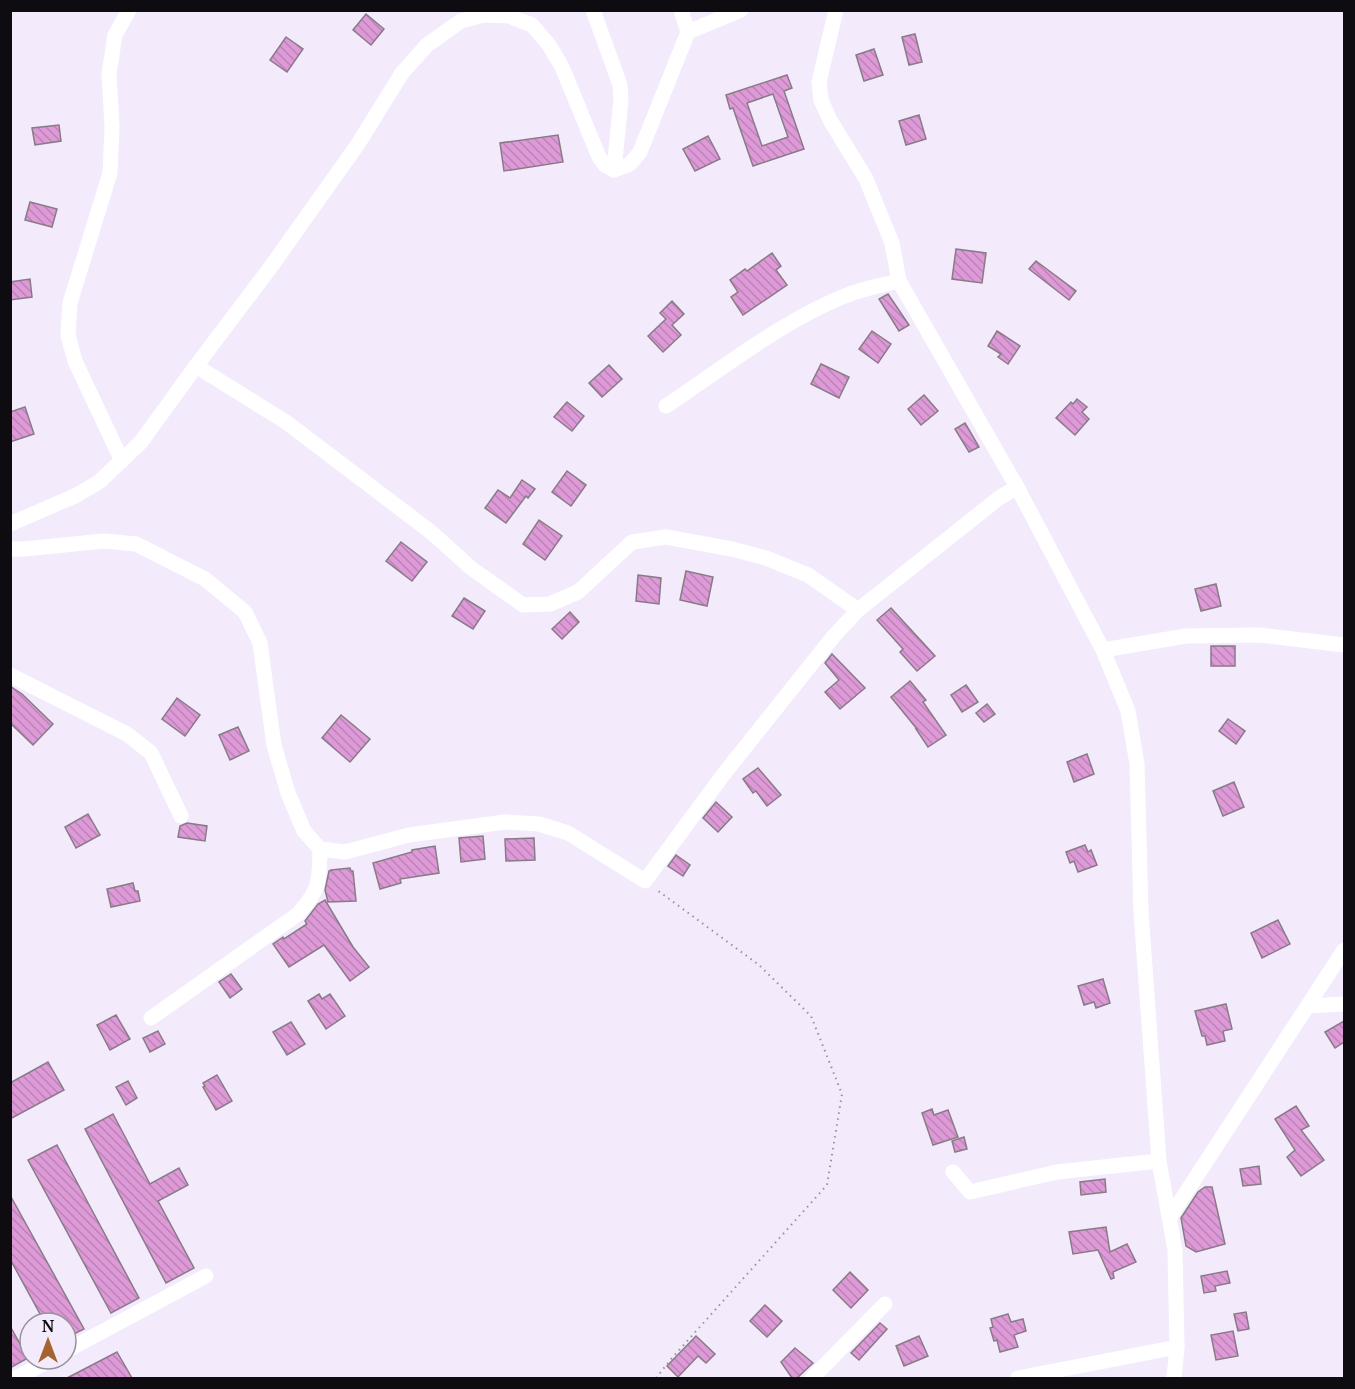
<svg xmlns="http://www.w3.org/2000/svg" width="1355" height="1389" font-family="'Noto Serif',serif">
<defs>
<pattern id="building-back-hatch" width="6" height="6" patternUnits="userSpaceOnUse" patternTransform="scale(1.5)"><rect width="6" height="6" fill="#de99d7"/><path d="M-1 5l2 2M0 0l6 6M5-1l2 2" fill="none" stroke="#bd83b8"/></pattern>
</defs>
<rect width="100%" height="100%" fill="#f3ebfb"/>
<!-- building -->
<g fill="url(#building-back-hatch)" stroke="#887b87" stroke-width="1.5" fill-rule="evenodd">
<path d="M366,14L384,29L371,45L353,30Z"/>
<path d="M915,34L922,62L909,65L902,37Z"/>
<path d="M286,37L303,49L287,72L270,60Z"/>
<path d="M874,49L883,75L864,81L856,55Z"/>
<path d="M787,75L792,88L784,91L804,149L753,166L733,108L730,109L726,95ZM773,94L788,137L762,146L747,103Z"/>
<path d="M919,115L926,139L906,145L899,121Z"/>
<path d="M59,125L61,141L35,145L32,128Z"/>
<path d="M558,135L563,162L504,171L500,143Z"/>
<path d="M708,136L720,159L695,171L683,149Z"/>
<path d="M30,202L57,209L52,227L25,220Z"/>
<path d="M956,249L986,253L982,283L952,279Z"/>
<path d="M772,253L781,266L776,270L787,285L743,315L731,297L738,292L730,280L745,269L747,271Z"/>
<path d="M1036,261L1076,291L1069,300L1029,269Z"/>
<path d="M30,279L32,297L10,300V282Z"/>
<path d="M888,294L909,325L899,331L879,299Z"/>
<path d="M672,301L684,314L672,325L681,335L663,352L648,336L666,319L660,313Z"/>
<path d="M872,331L891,344L878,363L859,349Z"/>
<path d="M997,331L1020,346L1008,364L998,357L1001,354L988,346Z"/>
<path d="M821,364L849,377L839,398L811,384Z"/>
<path d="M609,365L622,379L602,397L589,383Z"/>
<path d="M924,395L938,411L921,425L908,409Z"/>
<path d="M1077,399L1087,407L1082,412L1089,419L1075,435L1056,418L1071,402L1073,404Z"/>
<path d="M567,402L584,416L572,431L554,417Z"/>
<path d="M25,407L34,434L10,442V412Z"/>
<path d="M965,423L979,447L969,452L955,429Z"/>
<path d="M567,471L586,485L571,506L552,492Z"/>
<path d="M522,480L535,489L528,498L526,496L506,523L485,508L498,490L510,498Z"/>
<path d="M539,520L562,536L545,560L523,544Z"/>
<path d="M401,542L427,562L412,581L386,561Z"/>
<path d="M686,571L713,577L707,606L680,600Z"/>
<path d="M638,575L661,578L659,604L636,601Z"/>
<path d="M1216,584L1221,606L1201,611L1195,589Z"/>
<path d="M464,598L485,611L473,629L452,616Z"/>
<path d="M891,608L935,656L917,671L900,652L903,649L877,620Z"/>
<path d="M570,612L579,622L562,639L552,629Z"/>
<rect x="1211" y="646" width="24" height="20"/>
<path d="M832,654L865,688L840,709L825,692L839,680L825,663Z"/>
<path d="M910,681L926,700L923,702L946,735L928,747L916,729H917L891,697Z"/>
<path d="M966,685L978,702L962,712L951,695Z"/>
<path d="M10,686L22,694L53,724L33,745L10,723Z"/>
<path d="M177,698L200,715L185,736L162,719Z"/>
<path d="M987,704L995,714L984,722L976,713Z"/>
<path d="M341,715L370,739L350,762L322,738Z"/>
<path d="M1228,719L1245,731L1236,744L1219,731Z"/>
<path d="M238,727L249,751L230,760L219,735Z"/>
<path d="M1087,754L1094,774L1074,782L1067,762Z"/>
<path d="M758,768L781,795L767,806L756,791L753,793L743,779Z"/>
<path d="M1234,782L1244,807L1223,816L1213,791Z"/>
<path d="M716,802L732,817L718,832L703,818Z"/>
<path d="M88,814L100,835L76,848L65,827Z"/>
<path d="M187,823L207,826L205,841L178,837L180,826Z"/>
<path d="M483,836L485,859L461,862L459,838Z"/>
<path d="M534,838L535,860L506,861L505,839Z"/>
<path d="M1085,845L1088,852L1091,850L1097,865L1078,872L1074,861L1070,863L1066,852Z"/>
<path d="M435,846L439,873L400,879L401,883L380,889L373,863L412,852V850Z"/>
<path d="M676,855L690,865L683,876L668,866Z"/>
<path d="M350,868L351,871H353L356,901L328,902L325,890L329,871L331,870Z"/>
<path d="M133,883L135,891H138L140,901L111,907L107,889Z"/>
<path d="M325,900L353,947L369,967L350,981L324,945L289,967L273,944L283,937L284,939L307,924L305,921L318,904Z"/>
<path d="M1278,920L1290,944L1262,958L1251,933Z"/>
<path d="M231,974L242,989L230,998L219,982Z"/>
<path d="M1103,979L1110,1003L1096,1008L1094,1002L1084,1005L1078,986Z"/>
<path d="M319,994L322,999L330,994L345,1016L326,1029L308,1001Z"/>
<path d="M1226,1004L1232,1029L1223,1031L1225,1041L1207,1045L1205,1036H1202L1195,1011Z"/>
<path d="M116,1015L130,1039L110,1050L97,1025Z"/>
<path d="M1344,1021V1042L1335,1048L1325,1032Z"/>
<path d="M291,1022L305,1044L287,1055L273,1032Z"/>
<path d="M158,1031L165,1044L150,1052L143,1038Z"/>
<path d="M48,1062L64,1090L10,1119V1083Z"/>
<path d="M217,1075L232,1101L216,1110L203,1087L205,1086L203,1083Z"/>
<path d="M128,1081L137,1098L126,1105L116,1087Z"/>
<path d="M1296,1106L1309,1126L1301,1130L1324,1160L1301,1176L1287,1157L1295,1150L1275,1119Z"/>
<path d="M932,1109L934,1115L948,1110L958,1137L933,1145L922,1113Z"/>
<path d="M113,1114L150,1184L179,1168L188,1185L158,1201L194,1268L166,1283L85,1129Z"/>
<path d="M964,1137L967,1149L955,1152L952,1141Z"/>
<path d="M57,1145L139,1298L111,1313L28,1160Z"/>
<path d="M1259,1166L1261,1184L1243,1186L1240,1169Z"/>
<path d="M1105,1179L1106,1192L1081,1195L1080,1182Z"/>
<path d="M1205,1187H1212L1225,1244L1196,1252L1186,1246L1181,1218L1198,1192Z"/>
<path d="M10,1195L84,1329L66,1338V1323H45L10,1259Z"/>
<path d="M1106,1227L1110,1252L1127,1244L1136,1262L1113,1272L1114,1278L1111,1279L1098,1250L1073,1254L1069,1232Z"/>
<path d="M1227,1271L1230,1283L1215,1286L1216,1291L1204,1293L1201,1276Z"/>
<path d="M850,1272L868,1290L851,1308L833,1290Z"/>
<path d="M765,1305L782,1321L767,1337L750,1321Z"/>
<path d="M1246,1312L1249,1329L1238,1331L1234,1314Z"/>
<path d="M1008,1314L1011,1322L1023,1319L1026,1331L1014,1335L1018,1347L1000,1352L997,1340L994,1341L990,1328L993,1327L991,1319Z"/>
<path d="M880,1323L887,1329L859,1360L851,1353Z"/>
<path d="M10,1326L28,1358L10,1368Z"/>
<path d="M1233,1331L1238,1356L1216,1360L1211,1335Z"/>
<path d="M696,1336L715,1354L706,1363L698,1356L678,1377L667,1366Z"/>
<path d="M919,1336L928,1356L904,1366L896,1346Z"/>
<path d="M795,1348L813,1363L797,1378H792L781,1362Z"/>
<path d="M117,1352L132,1378H67Z"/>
</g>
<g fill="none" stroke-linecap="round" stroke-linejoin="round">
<!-- path -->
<path stroke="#98929d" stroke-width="2" stroke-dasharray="1.5 4.5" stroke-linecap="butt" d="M656,1378L672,1358L827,1185L842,1094L811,1016L759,965L657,890"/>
<!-- minor -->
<g stroke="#fff" stroke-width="15">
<path d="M593,10L620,85L621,99L614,170"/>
<path d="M681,10L688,32"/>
<path d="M836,10L819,82L821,100L830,120L866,179L892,243L899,281L1017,487L1103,650L1128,711L1137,764L1141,912L1159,1161L1175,1250L1177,1347L1174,1378"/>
<path d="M196,366L286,422L431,532L471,568L523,605L550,604L578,592L632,542L666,537L732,549L766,558L808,575L858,610"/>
<path d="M666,406C723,368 786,318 850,294C866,288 883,285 899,281"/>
<path d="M122,461L75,361L68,335L70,303L110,173L112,127L109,74L115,35L129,10"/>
<path d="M10,524L75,496L99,482L141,442L196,366L270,268L358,144L402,73L427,45L461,21L484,15L509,16L532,25L549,45L562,67L599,157L605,165L614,170L630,164L640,152L688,32L741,10"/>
<path d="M10,549H24L104,541L136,544L205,579L245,612L260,643L274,745L288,793L304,831L320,849L345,852L409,835L505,822L539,824L568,833L645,881L723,775L833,637L858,610L999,498L1017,487"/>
<path d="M1103,650L1186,636L1260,635L1344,645"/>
<path d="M10,675L127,734L151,753L181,816"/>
<path d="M1308,1006L1344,1004"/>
<path d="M151,1018L298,914C321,888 319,882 320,849"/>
<path d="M953,1172L970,1192L1057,1172L1159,1161"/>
<path d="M1170,1217L1344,950"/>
<path d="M66,1351L206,1276"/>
<path d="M16,1378L52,1359"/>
<path d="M812,1378L885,1304"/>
<path d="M1018,1378L1177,1347"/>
</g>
</g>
<!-- border -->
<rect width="1355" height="1389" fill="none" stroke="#0f0c11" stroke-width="24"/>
<!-- north arrow -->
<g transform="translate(48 1341)"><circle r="28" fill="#f3ebfb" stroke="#98929d" stroke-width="1.5"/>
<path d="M0-4.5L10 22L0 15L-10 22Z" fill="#a5632f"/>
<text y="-9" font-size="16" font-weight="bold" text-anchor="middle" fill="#0f0c11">N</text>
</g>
</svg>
